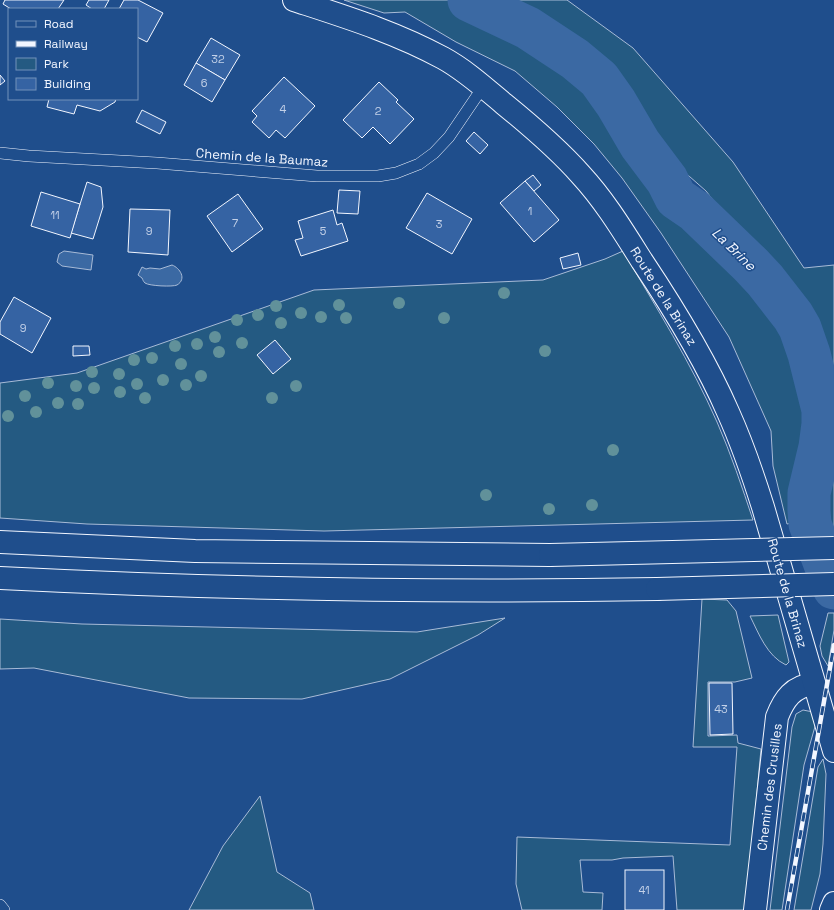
<svg xmlns="http://www.w3.org/2000/svg" width="834" height="910" font-family="'Space Grotesk',sans-serif">
<rect width="100%" height="100%" fill="#1f4e8c"/>
<!-- green -->
<g fill="#245a82" stroke="#a8bbd7">
<path d="M344,0H461L473,10L541,45L600,92L620,121L646,162L680,210L719,249L750,287L779,329L805,398L801,521L787,524L773,466L771,431L729,337L661,233L622,178L594,144L557,107L515,71L456,42L405,12L384,13Z"/>
<path d="M516,0H567L633,48L733,162L804,268L834,265V549L821,550L816,517L832,421L821,367L798,312L759,259L706,191L664,154L615,83Z"/>
<path d="M623,251C656,307 691,363 717,422C731,454 742,487 753,520L324,531L87,524L0,518V383L77,373L314,290L543,280L605,259Z"/>
<path d="M702,599L727,600L736,611L752,678L735,682H708V736L737,735L738,743L761,749L746,910H677L673,856L623,858L612,860H580L583,892L603,893L602,910H522L516,884L517,837L730,845L737,747H693Z"/>
<path d="M828,613H834V630L828,666L822,656L820,646Z"/>
<path d="M778,615L789,662L786,665C767,656 759,634 750,616Z"/>
<path d="M505,618L478,635L390,679L302,699L189,698L34,668L0,669V619L82,624L417,632Z"/>
<path d="M803,710L813,712L816,723L804,765L782,910H770L792,727L796,714Z"/>
<path d="M823,759L826,774L823,844L820,874L811,910H794L818,767Z"/>
<path d="M260,796L277,872L310,893L314,910H189L223,846Z"/>
</g>
<!-- water -->
<g fill="#3b69a3" stroke="#a8bbd7">
<path d="M64,251L93,255L91,270L62,266L57,262L59,254Z"/>
<path d="M172,265C180,268 187,279 177,285C173,287 149,286 145,283C143,281 143,280 142,278L138,275L142,267L146,269L150,268L160,269Z"/>
</g>
<g fill="none" stroke-linecap="round" stroke-linejoin="round">
<!-- river -->
<path stroke="#3b69a3" stroke-width="43" d="M469,0L528,28L575,59L599,79L616,103L640,144L667,180L676,198L695,211L751,265L765,280L793,316L800,328L809,354L823,410V424L820,447L809,493V511L810,524L834,588"/>
</g>
<!-- building -->
<g fill="#3563a3" stroke="#f2f6ff">
<path d="M5,0H64L58,9H11L3,4Z"/>
<path d="M89,0H109L104,9H92L86,5Z"/>
<path d="M124,0H138L163,13L147,42L137,37V9H119Z"/>
<path d="M211,38L240,55L225,80L196,63Z"/>
<path d="M196,63L225,80L212,102L184,85Z"/>
<path d="M0,75L5,81L0,85Z"/>
<path d="M284,77L315,106L285,138L276,130L269,138L252,122L257,116L252,111Z"/>
<path d="M379,82L398,100L396,102L414,119L390,144L373,127L362,138L343,120Z"/>
<path d="M49,99H116L115,102L100,111L77,105L74,114L47,107Z"/>
<path d="M142,110L166,122L160,134L136,122Z"/>
<path d="M474,132L488,145L480,154L466,141Z"/>
<path d="M533,175L541,185L534,191L525,181Z"/>
<path d="M525,181L559,220L534,242L500,203Z"/>
<path d="M87,182L101,187L103,207L93,239L71,233Z"/>
<path d="M339,190L360,191L358,214L337,213Z"/>
<path d="M41,192L80,204L70,238L31,226Z"/>
<path d="M427,193L472,219L452,254L406,228Z"/>
<path d="M238,194L263,229L232,252L207,216Z"/>
<path d="M130,209L170,210L168,255L128,252Z"/>
<path d="M333,210L337,225L342,223L348,241L301,256L295,240L303,238L298,221Z"/>
<path d="M578,253L581,265L563,269L560,258Z"/>
<path d="M14,297L51,318L32,353L0,334V322Z"/>
<path d="M275,340L291,359L273,374L257,355Z"/>
<path d="M73,346H89L90,355L73,356Z"/>
<path d="M709,683H732L733,734L710,735Z"/>
<rect x="625" y="870" width="39" height="40"/>
</g>
<g fill="none" stroke-linecap="round" stroke-linejoin="round">
<!-- service casing -->
<g stroke="#f2f6ff" stroke-width="12">
<g id="service">
<path d="M0,153L29,156L157,163L317,176H378L396,173L419,164L434,153L449,137L483,87"/>
<path d="M0,905L4,910"/>
</g>
</g>
<!-- minor casing -->
<g stroke="#f2f6ff" stroke-width="24">
<path id="minor" d="M755,910L777,717C784,699 793,686 814,684"/>
</g>
<!-- tertiary casing -->
<g stroke="#f2f6ff" stroke-width="24">
<g id="tertiary">
<path d="M294,0C346,17 395,32 443,58C465,70 485,88 504,104C531,126 558,149 581,175C605,201 623,231 642,261C674,309 705,359 728,412C742,443 753,475 763,507L834,751"/>
<path d="M831,910L834,903"/>
</g>
</g>
<!-- motorway casing -->
<g stroke="#f2f6ff" stroke-width="24">
<g id="motorway">
<path d="M0,542L195,551L550,555"/>
<path d="M0,578C219,589 438,593 657,589"/>
</g>
</g>
<!-- service -->
<use href="#service" stroke="#1f4e8c" stroke-width="11"/>
<!-- minor -->
<use href="#minor" stroke="#1f4e8c" stroke-width="22"/>
<!-- tertiary -->
<use href="#tertiary" stroke="#1f4e8c" stroke-width="22"/>
<!-- motorway -->
<use href="#motorway" stroke="#1f4e8c" stroke-width="22"/>
<!-- rail casing -->
<g stroke="#f2f6ff" stroke-width="4.5">
<path id="rail" d="M787,910L834,645"/>
</g>
<!-- rail -->
<use href="#rail" stroke="#1f4e8c" stroke-width="3" stroke-dasharray="9" stroke-linecap="butt"/>
<!-- motorway-bridge casing -->
<g stroke="#f2f6ff" stroke-width="24" stroke-linecap="butt">
<g id="motorway-bridge">
<path d="M550,555L834,548"/>
<path d="M657,589L834,584"/>
</g>
</g>
<!-- motorway-bridge -->
<use href="#motorway-bridge" stroke="#1f4e8c" stroke-width="22"/>
</g>
<!-- trees -->
<g fill="#61919a">
<circle cx="504" cy="293" r="6"/>
<circle cx="399" cy="303" r="6"/>
<circle cx="339" cy="305" r="6"/>
<circle cx="276" cy="306" r="6"/>
<circle cx="301" cy="313" r="6"/>
<circle cx="258" cy="315" r="6"/>
<circle cx="321" cy="317" r="6"/>
<circle cx="346" cy="318" r="6"/>
<circle cx="444" cy="318" r="6"/>
<circle cx="237" cy="320" r="6"/>
<circle cx="281" cy="323" r="6"/>
<circle cx="215" cy="337" r="6"/>
<circle cx="242" cy="343" r="6"/>
<circle cx="197" cy="344" r="6"/>
<circle cx="175" cy="346" r="6"/>
<circle cx="545" cy="351" r="6"/>
<circle cx="219" cy="352" r="6"/>
<circle cx="152" cy="358" r="6"/>
<circle cx="134" cy="360" r="6"/>
<circle cx="181" cy="364" r="6"/>
<circle cx="92" cy="372" r="6"/>
<circle cx="119" cy="374" r="6"/>
<circle cx="201" cy="376" r="6"/>
<circle cx="163" cy="380" r="6"/>
<circle cx="48" cy="383" r="6"/>
<circle cx="137" cy="384" r="6"/>
<circle cx="186" cy="385" r="6"/>
<circle cx="76" cy="386" r="6"/>
<circle cx="296" cy="386" r="6"/>
<circle cx="94" cy="388" r="6"/>
<circle cx="120" cy="392" r="6"/>
<circle cx="25" cy="396" r="6"/>
<circle cx="145" cy="398" r="6"/>
<circle cx="272" cy="398" r="6"/>
<circle cx="58" cy="403" r="6"/>
<circle cx="78" cy="404" r="6"/>
<circle cx="36" cy="412" r="6"/>
<circle cx="8" cy="416" r="6"/>
<circle cx="613" cy="450" r="6"/>
<circle cx="486" cy="495" r="6"/>
<circle cx="592" cy="505" r="6"/>
<circle cx="549" cy="509" r="6"/>
</g>
<g text-anchor="middle" stroke-width="3" stroke-linejoin="round" paint-order="stroke">
<!-- number labels -->
<g font-size="11" fill="#c3d1e8">
<text x="218" y="63">32</text>
<text x="204" y="87">6</text>
<text x="283" y="113">4</text>
<text x="378" y="115">2</text>
<text x="530" y="215">1</text>
<text x="55" y="219">11</text>
<text x="235" y="227">7</text>
<text x="439" y="228">3</text>
<text x="149" y="235">9</text>
<text x="323" y="235">5</text>
<text x="23" y="332">9</text>
<text x="721" y="713">43</text>
<text x="644" y="894">41</text>
</g>
<!-- street labels -->
<g font-size="13" fill="#f2f6ff" stroke="#1f4e8c">
<text transform="translate(262 157) rotate(4)" y="5">Chemin de la Baumaz</text>
<text transform="translate(664 296) rotate(58)" y="5">Route de la Brinaz</text>
<text transform="translate(788 593) rotate(74)" y="5">Route de la Brinaz</text>
<text transform="translate(769 787) rotate(-83)" y="5">Chemin des Crusilles</text>
</g>
<!-- water labels -->
<g font-size="14" font-style="italic" fill="#f2f6ff" stroke="#1f4e8c">
<text transform="translate(734 249) rotate(44)" y="5">La Brine</text>
</g>
</g>
<!-- legend -->
<rect x="8" y="8" width="130" height="92" fill="#1f4e8c" stroke="#7391ba"/>
<rect x="16" y="21" width="20" height="6" fill="#1f4e8c" stroke="#7391ba"/>
<text x="44" y="28" font-size="12" fill="#f2f6ff">Road</text>
<rect x="16" y="41" width="20" height="6" fill="#f2f6ff" stroke="#7391ba"/>
<text x="44" y="48" font-size="12" fill="#f2f6ff">Railway</text>
<rect x="16" y="58" width="20" height="12" fill="#245a82" stroke="#7391ba"/>
<text x="44" y="68" font-size="12" fill="#f2f6ff">Park</text>
<rect x="16" y="78" width="20" height="12" fill="#3563a3" stroke="#7391ba"/>
<text x="44" y="88" font-size="12" fill="#f2f6ff">Building</text>
</svg>
